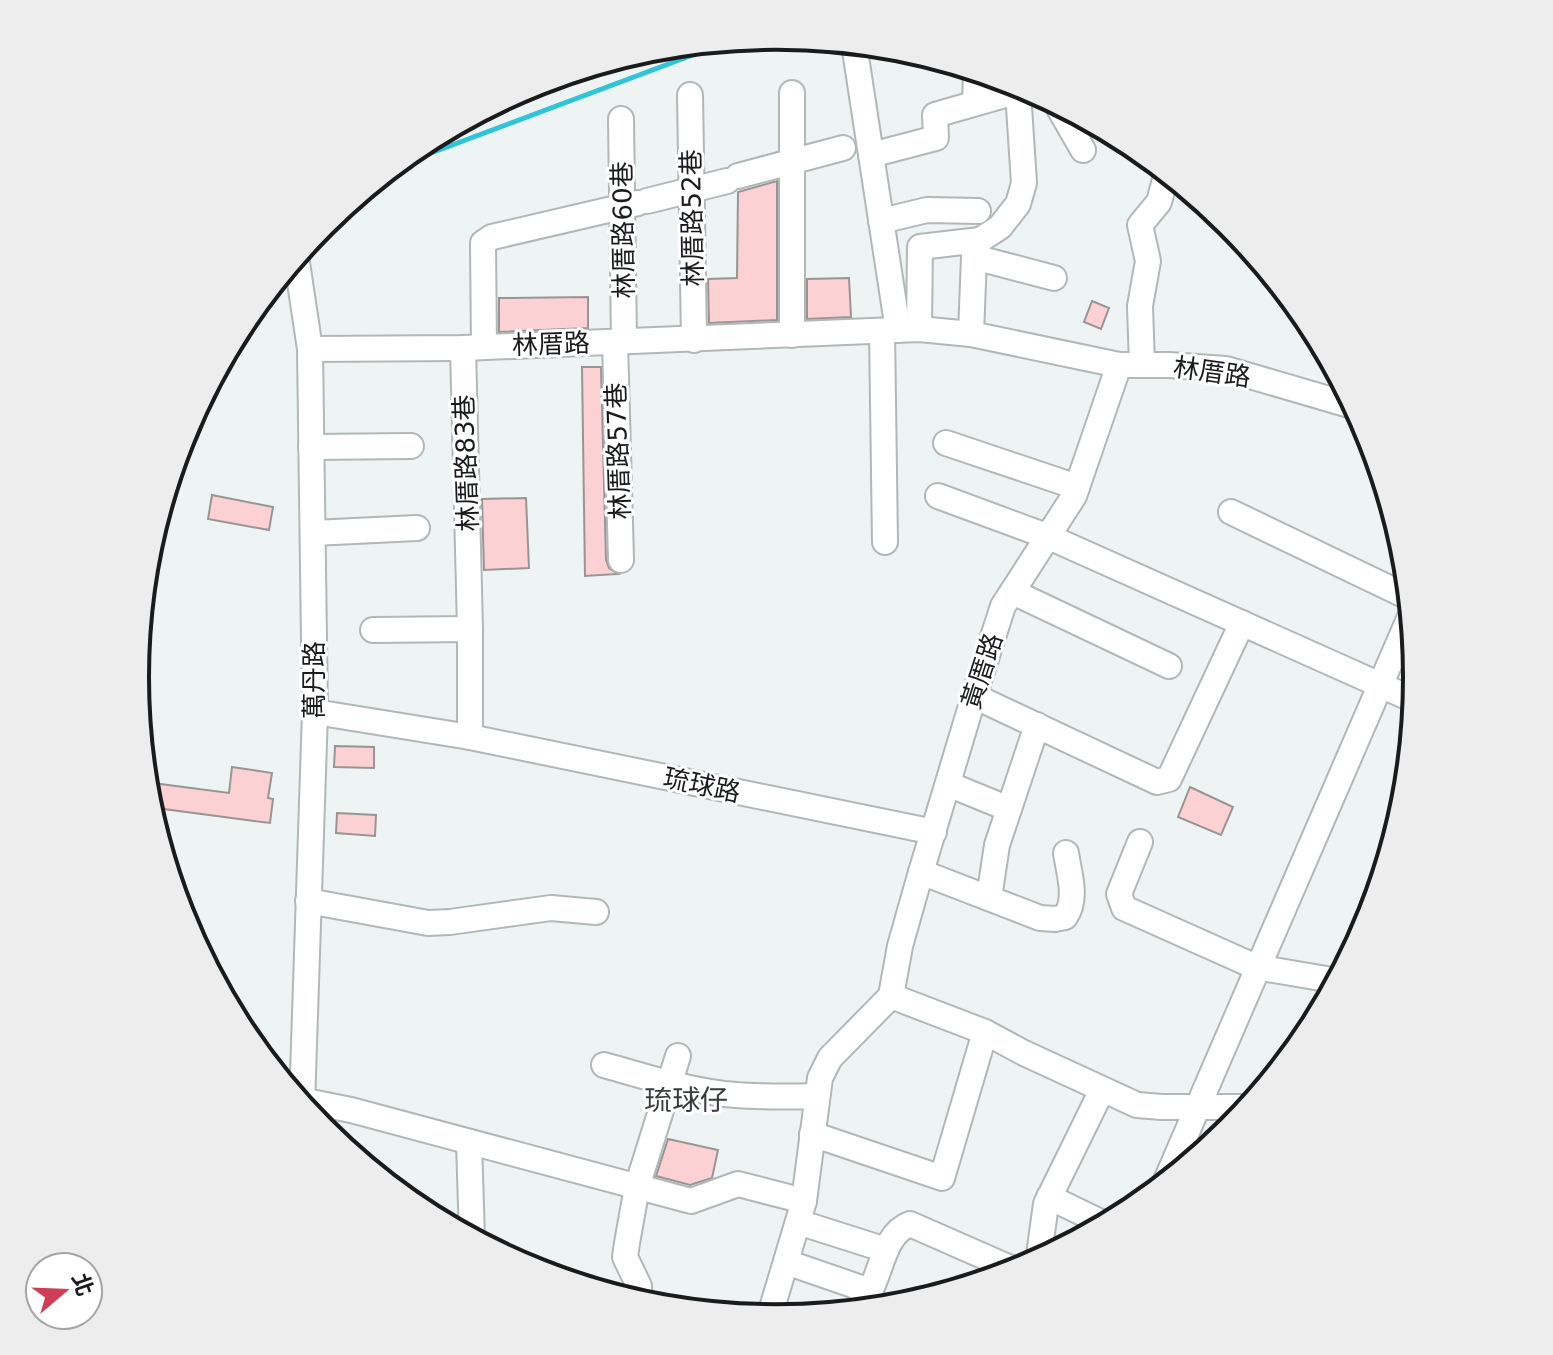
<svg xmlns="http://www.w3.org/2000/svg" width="1553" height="1355" font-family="'DejaVu Sans','Noto Sans TC',sans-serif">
<rect width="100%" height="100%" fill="#eef4f4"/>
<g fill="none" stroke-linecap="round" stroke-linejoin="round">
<!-- stream -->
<path stroke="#31c3d6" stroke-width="5" d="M391,168L730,41"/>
</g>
<!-- building -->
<g fill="#fbd1d3" stroke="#9a9595" stroke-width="2">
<path d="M777,181V320L709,323L708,279L737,278L738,192Z"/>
<path d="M849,278L851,317L807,319V279Z"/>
<path d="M588,297V328L499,332V298Z"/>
<path d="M1092,301L1109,308L1101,329L1084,322Z"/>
<path d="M582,367H601L606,560L609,568L618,574L585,576Z"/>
<path d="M212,495L273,507L269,530L208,519Z"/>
<path d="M526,498L529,568L484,570L482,499Z"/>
<path d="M335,746L374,747V768L334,767Z"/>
<path d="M232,767L272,773L268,798L273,799L270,823L149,807L145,782L229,793Z"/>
<path d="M1190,787L1233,807L1221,835L1178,817Z"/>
<path d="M337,813L376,815L375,836L336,833Z"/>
<path d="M668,1139L718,1150L712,1178L690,1185L656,1176Z"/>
</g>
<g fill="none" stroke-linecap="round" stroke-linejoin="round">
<!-- minor casing -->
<g stroke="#b2b7b8" stroke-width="28">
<g id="minor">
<path d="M854,44L898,330"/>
<path d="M690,95L694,340"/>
<path d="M975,103L976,71"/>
<path d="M1056,103L1083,150"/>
<path d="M621,119L624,341"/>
<path d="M871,155L936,138L935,115L1029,88"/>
<path d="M738,176L843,148"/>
<path d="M647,201L727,181"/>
<path d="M881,221L927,210L978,211"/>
<path d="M296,256L310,349L315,712L302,1105"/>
<path d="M974,257L1054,278"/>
<path d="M919,329L920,247L980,240"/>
<path d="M882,331L885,542"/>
<path d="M971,334L974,257L980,240L1000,227L1018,204L1024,183L1018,92"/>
<path d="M792,335V93"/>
<path d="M615,342L621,560"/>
<path d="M484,347L483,243L492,237L638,203"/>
<path d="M463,348L470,629V737"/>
<path d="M310,349L463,348L919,329L971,334L1119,365H1169L1226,369L1356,407"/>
<path d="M1142,365L1140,306L1148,261L1140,225L1159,202L1167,172"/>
<path d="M946,443L1077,487"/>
<path d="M311,447L411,446"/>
<path d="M938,496L1049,537L1416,701"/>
<path d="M1231,512L1410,598"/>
<path d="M313,533L417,528"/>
<path d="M1013,592L1169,666"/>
<path d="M373,630L470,629"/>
<path d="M974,696L1157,782L1169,779L1242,623"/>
<path d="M315,712L470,737L934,832"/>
<path d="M948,784L1009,809"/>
<path d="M1140,842L1119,894L1124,908L1256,967L1338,981"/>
<path d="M921,872L1040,918L1055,919L1065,917C1078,899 1069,874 1066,853"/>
<path d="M989,898L997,845L1037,725"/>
<path d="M308,901L428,923L450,922L551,908L596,912"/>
<path d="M891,996L900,946L921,872L974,696L1003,606L1074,496L1119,365"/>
<path d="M891,996L985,1032L1024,1053L1137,1105L1162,1107H1250"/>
<path d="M604,1065C643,1076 684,1089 724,1094C755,1097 786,1097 817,1096"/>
<path d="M296,1099L351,1110L691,1201L738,1184L804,1201"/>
<path d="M812,1134L942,1178L985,1032"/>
<path d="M469,1142L472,1239"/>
<path d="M1164,1185L1412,612"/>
<path d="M1049,1197L1107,1225"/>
<path d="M798,1222L886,1250"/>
<path d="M786,1262L870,1291"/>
<path d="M1038,1262L1046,1204L1102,1090"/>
<path d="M640,1303L639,1286L625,1257L627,1243L637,1187L678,1056"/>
<path d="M857,1311C860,1302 867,1297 871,1289C882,1268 885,1233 910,1224L1008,1267L1021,1270"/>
<path d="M769,1318L804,1201L820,1078L830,1058L891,996"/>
</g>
</g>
<!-- minor -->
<use href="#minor" stroke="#fff" stroke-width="24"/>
</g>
<g text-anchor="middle" stroke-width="6" stroke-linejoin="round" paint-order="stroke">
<!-- street labels -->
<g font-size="26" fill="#1a1b1c" stroke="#fff">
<text transform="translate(692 218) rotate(-91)" y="9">林厝路52巷</text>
<text transform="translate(623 230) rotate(-91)" y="9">林厝路60巷</text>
<text transform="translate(551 344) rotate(-2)" y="9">林厝路</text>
<text transform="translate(1212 372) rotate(8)" y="9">林厝路</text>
<text transform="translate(618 451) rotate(-92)" y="9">林厝路57巷</text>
<text transform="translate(466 463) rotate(-92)" y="9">林厝路83巷</text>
<text transform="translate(982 671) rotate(-72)" y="9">黃厝路</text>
<text transform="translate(314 680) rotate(-90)" y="9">萬丹路</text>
<text transform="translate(702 785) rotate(12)" y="9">琉球路</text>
</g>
<!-- neighbourhood labels -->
<g font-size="28" fill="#383c3d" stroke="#fff">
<text x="686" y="1110">琉球仔</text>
</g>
</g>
<!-- crop -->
<path d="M0 0H1553V1355H0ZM149 677a627 627 0 1 1 1254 0a627 627 0 1 1-1254 0Z" fill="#ededed" fill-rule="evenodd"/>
<path fill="none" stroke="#1a1b1c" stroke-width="4" d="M149 677a627 627 0 1 1 1254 0a627 627 0 1 1-1254 0Z"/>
<!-- north arrow -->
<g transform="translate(64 1291) rotate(71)"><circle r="38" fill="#ffffff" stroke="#a3a4a4" stroke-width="2"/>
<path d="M0-6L14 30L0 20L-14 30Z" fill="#ce3e57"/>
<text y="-12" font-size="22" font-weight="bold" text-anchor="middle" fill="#1a1b1c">北</text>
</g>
</svg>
